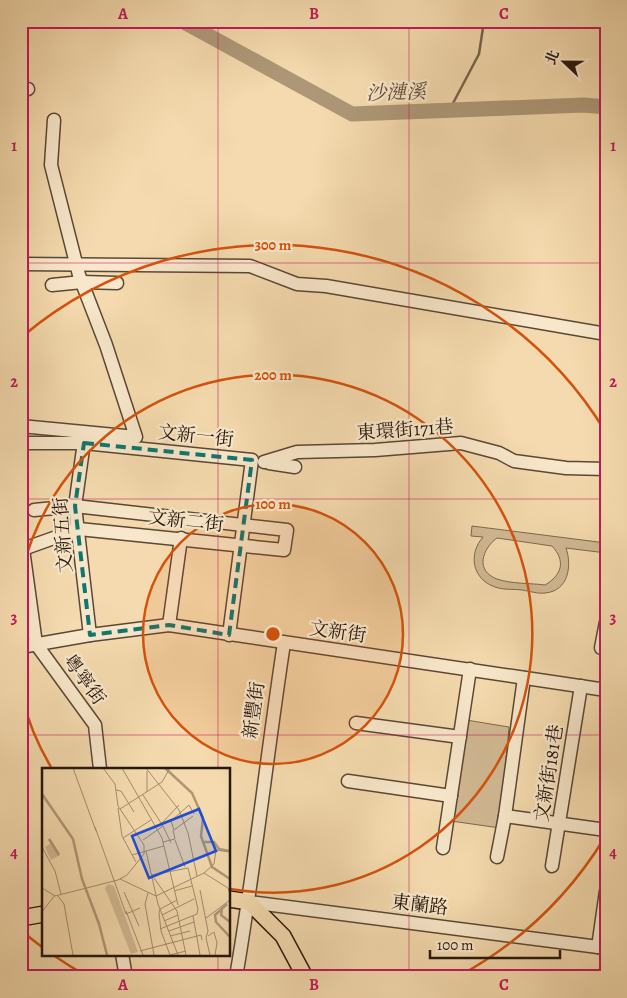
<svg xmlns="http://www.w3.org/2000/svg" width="627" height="998" font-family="Alegreya,'Noto Serif TC',serif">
<rect width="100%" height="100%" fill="#f4daae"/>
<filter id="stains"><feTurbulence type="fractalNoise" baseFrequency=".004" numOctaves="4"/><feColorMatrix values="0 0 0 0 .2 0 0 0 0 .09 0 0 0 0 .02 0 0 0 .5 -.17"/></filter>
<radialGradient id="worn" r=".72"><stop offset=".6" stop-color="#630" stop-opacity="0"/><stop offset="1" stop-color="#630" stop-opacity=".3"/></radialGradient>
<!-- green -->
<g fill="#d1b993" stroke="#7c6850" fill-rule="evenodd">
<path d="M472,526L606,543V553L566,548C572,565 569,591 545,593C538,594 529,591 522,590C514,589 503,590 495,587C472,579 468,554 483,537L471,536ZM497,538L552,546C566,561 562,575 545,585C530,583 511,584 497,579C475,571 482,549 497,538Z"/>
<path d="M466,720L509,727L500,828L451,821Z"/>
</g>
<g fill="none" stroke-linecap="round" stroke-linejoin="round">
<!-- stream -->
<path stroke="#78634d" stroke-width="2.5" d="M450,109L479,54L484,21"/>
<!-- river -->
<path stroke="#ae9777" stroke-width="15" d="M182,21L352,114L584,105L606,107"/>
<!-- minor casing -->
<g stroke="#5a4735" stroke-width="15">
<g id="minor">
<path d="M21,90L28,89"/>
<path d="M21,264L250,266L297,284L326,286L606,334"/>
<path d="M52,285L82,282L117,283"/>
<path d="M21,426L136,437L106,345L79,275L51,165L54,120"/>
<path d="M85,435L75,506L90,635"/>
<path d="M21,443H84L252,460L229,635"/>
<path d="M264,462L297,452L375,450L461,443L499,453L514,461L566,468L606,469"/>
<path d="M269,463L295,467"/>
<path d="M23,549L79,529L284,550L287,530L75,506L34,510"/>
<path d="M21,551L23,549L36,644L95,725L100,769"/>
<path d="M169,625L181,538"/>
<path d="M21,647L90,635L169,625L606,690"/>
<path d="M601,648L606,622"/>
<path d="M356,723L460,737"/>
<path d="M348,781L451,796"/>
<path d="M505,816L606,830"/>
<path d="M443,848L470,669"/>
<path d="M497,857L505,816L524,678"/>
<path d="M552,866L581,686"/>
<path d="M249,902L606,948"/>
<path d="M598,947L606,891"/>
<path d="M122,954L126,977"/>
<path d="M236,977C255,866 267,754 284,643"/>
</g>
</g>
<!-- major casing -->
<g stroke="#27160d" stroke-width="18">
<g id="major">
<path d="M229,899L249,902L283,936L305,977"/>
<path d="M21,918L44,914"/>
</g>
</g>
<!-- minor -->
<use href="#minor" stroke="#f8e7ca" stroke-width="12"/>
<!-- major -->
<use href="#major" stroke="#f4daae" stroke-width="15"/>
</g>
<!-- marked area -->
<path fill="none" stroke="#0f766e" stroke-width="4" stroke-dasharray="10 6" stroke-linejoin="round" d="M84,443L252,460L229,635L169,625L90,635L75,506Z"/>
<!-- grid -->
<path fill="none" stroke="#c2185b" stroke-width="1" stroke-opacity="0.55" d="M218,21V769M409,21V977M21,263H606M21,499H606M21,735H606M218,954V977"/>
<!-- distance rings -->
<circle cx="273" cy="634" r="130" fill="#d5520c" fill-opacity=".12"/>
<g fill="none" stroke="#d5520c" stroke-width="2.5">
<circle cx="273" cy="634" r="130"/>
<path d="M51 767A259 259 0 0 1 22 697M22 571A259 259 0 1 1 230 889"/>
<path d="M605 837A389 389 0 0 1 459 976M87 976A389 389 0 0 1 53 955M42 947A389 389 0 0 1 23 932M23 336A389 389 0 0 1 605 431"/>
</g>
<g text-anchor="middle" stroke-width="4.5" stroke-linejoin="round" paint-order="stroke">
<!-- street labels -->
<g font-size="19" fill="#27160d" stroke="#f8e7ca">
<text transform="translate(405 429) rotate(-4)" y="7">東環街171巷</text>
<text transform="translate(196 435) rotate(6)" y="7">文新一街</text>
<text transform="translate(186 520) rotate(6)" y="7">文新二街</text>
<text transform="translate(62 535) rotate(-94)" y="7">文新五街</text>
<text transform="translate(338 631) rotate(8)" y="7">文新街</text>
<text transform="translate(85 679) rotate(54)" y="7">粵寧街</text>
<text transform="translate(253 710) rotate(-82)" y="7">新豐街</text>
<text transform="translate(548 773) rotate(-81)" y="7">文新街181巷</text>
<text transform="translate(420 904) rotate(7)" y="7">東蘭路</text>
</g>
<!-- water labels -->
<g font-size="20" font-style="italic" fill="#5d4a37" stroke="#f8e7ca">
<text transform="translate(396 92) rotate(-2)" y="7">沙漣溪</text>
</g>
</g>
<!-- overview -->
<g transform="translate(42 768)">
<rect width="188" height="188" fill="#f4daae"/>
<path d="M8,70L18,87L9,92L3,79L8,76ZM66,116L72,118L96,184L89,186L63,120Z" fill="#d1b993"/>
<path fill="none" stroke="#ae9777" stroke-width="2.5" d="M123,0L150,25L161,50L159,68L170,99L188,111M0,26L31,71L40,111L57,156L65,187M7,71L17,87M162,74H172L177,81L187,83M185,136L173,147L174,154L188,169M180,142L179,147L188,154"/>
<path fill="none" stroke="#a28c6e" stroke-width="1" d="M31,0L54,63M80,0L120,70L136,137M104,0L137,42L146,65L155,108M74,22L79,23L92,44M105,24V3M101,27L121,58L101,72M76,40L80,68L94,94M78,41L120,14L128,0M151,48L132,62L129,53L147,37L152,46M119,56L137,37M121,58L129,75M53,59L84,146M81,70L109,52M133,72L143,99M121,74L133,71L131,62M0,79L13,103L19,126M104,83L116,136L136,187M90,87L122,78M162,105L186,120L188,126M110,107L146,100L156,141L155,146L118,161M112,110L135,143L144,187M78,111L114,128M0,120L13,128L76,112L85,107L102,86V77L76,38L73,16L61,0M158,122L166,163L164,170M132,123L150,118M82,124L97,158M106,125L103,136L112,187M16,128L22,136L31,187M114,128L162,105L172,96L174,82L188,84M84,143L101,187M0,144L13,127M84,146L98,140M120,147L152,131M151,148L158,187M164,150L188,132M122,153L136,147M127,163L152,154M128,168L148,163M166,168L172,164L175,175L173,187M164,170L168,187M98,183L159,167L160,172M128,187L119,163L117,145L118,141L135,132M128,187L144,183"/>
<path fill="#1d4ed8" fill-opacity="0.15" stroke="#1d4ed8" stroke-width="2.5" d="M157,41L174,83L107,110L90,68Z"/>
<rect width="188" height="188" fill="none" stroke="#27160d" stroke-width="2.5"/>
</g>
<circle cx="273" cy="634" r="8" fill="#d5520c" stroke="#f8e7ca" stroke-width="2.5"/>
<g font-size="15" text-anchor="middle" font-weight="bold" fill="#d5520c" stroke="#f8e7ca" stroke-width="4.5" stroke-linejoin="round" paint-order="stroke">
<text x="273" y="250">300 m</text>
<text x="273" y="380">200 m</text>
<text x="273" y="509">100 m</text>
</g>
<!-- margin -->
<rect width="627" height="998" fill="none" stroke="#f4daae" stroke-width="55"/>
<!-- north arrow -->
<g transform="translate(564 62) rotate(292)" stroke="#f8e7ca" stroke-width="4" paint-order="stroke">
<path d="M0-4L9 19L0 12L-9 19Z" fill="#27160d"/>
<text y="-8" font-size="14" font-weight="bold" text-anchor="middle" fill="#27160d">北</text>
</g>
<!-- scale -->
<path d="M430 950v8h130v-8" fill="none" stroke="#27160d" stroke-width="2.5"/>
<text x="437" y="950" font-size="15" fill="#27160d" stroke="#f8e7ca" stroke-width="4" paint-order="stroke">100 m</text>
<rect x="28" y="28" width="572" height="942" fill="none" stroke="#c2185b" stroke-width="2"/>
<g font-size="16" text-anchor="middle" font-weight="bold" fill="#c2185b">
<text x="123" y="19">A</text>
<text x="314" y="19">B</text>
<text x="504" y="19">C</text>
<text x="14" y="151">1</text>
<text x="613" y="151">1</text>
<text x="14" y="387">2</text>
<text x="613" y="387">2</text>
<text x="14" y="623">3</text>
<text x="613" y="623">3</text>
<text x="14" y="858">4</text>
<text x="613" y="858">4</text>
<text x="123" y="990">A</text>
<text x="314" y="990">B</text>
<text x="504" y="990">C</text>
</g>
<rect width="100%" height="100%" filter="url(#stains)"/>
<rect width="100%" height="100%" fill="url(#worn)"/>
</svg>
